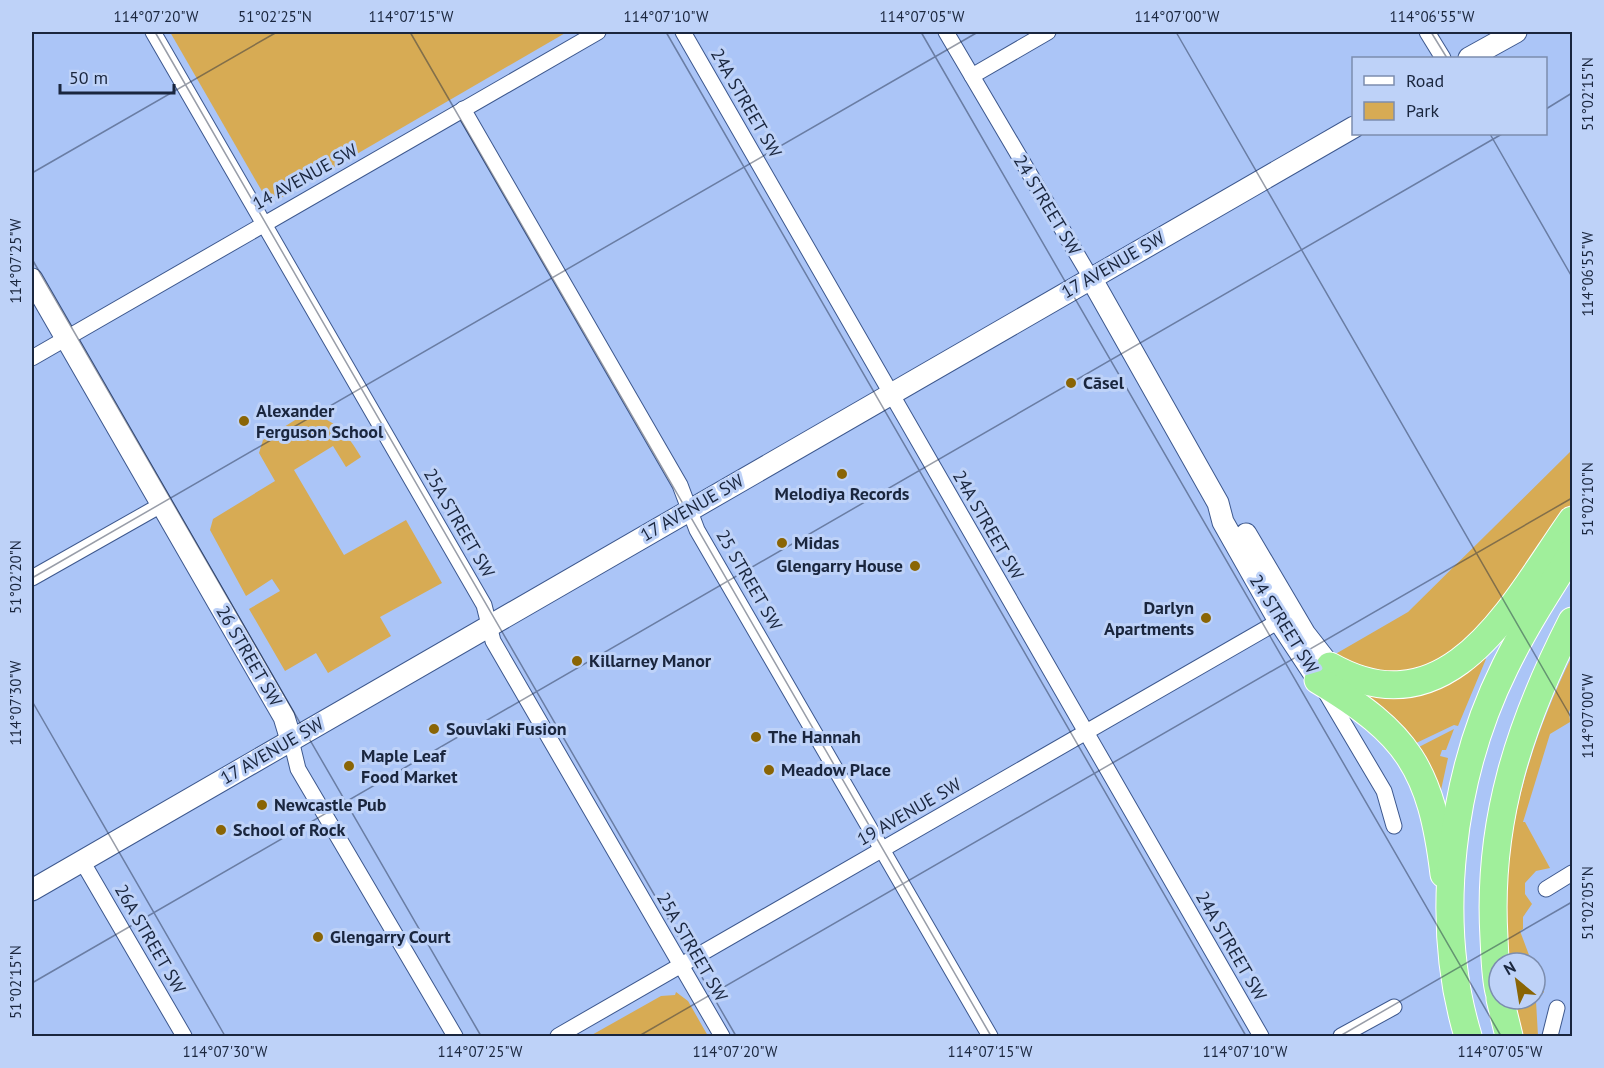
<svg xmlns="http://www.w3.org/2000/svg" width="1604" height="1068" font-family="'PT Sans',sans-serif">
<rect width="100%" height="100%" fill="#abc5f7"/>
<!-- green -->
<g fill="#d7ab54">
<path d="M170,32H567L281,198L263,193Z"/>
<path d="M308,412C336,421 346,432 361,457L346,467L333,446L294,470L344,555L406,520L442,583L380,617L391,636L328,673L316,653L285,671L249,609L280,591L272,579L246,596L210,530L213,519L275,481L259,453L263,440Z"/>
<path d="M1572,450V505L1508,596L1464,649L1397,677L1332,656L1408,612Z"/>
<path d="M1480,655L1486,659L1458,726L1454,725L1412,745L1358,689Z"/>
<path d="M1572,656V704L1569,712L1570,722L1550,734L1523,822H1525L1550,868L1536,871L1525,883V894L1532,904L1523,917V929L1520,931L1532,963H1509C1496,855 1525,753 1572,656Z"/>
<path d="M1454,729L1446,750H1442L1440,756L1448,758L1441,790L1433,789L1415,749Z"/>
<path d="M1535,969L1544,992L1536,1001L1538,1036H1522L1513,999H1535Z"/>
<path d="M676,992L688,1001L708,1036H590L661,996L675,995Z"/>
</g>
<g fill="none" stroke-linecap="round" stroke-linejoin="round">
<!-- street casing -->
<g stroke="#3d588e" stroke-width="17">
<g id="street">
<path d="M153,32L484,605L493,641L722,1036"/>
<path d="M683,32L1261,1036"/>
<path d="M946,32L1091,278"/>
<path d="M1427,32L1443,58"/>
<path d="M972,76L1048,32"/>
<path d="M463,109L680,485L697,530L990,1036"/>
<path d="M32,358L598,32"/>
<path d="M32,578L161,505"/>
<path d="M1323,688L1384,791L1394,826"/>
<path d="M291,740L298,769L455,1036"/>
<path d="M82,861L184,1036"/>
<path d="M1546,889L1572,873"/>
<path d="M558,1036L1279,621"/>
<path d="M1341,1036L1394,1007"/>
<path d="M1550,1036L1557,1008"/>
</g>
</g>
<!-- secondary casing -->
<g stroke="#3d588e" stroke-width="23">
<g id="secondary">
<path d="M1469,58L1516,32"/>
<path d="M1091,278L1218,503L1223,522L1279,621L1318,680"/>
<path d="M32,279L284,717L291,740"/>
<path d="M1246,534L1305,634L1330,666"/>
<path d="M32,890L1354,127"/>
</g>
</g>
<!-- highway casing -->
<g stroke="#fff" stroke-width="29">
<g id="highway">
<path d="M1330,666C1450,734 1514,602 1572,520"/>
<path d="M1318,680C1408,734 1431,768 1444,874"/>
<path d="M1499,992C1495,975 1495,956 1494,938C1487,821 1520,723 1572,621"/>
<path d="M1500,999L1509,1036"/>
<path d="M1468,1036C1433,920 1451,776 1505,667C1524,628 1549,589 1572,553"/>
</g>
</g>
<!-- street -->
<use href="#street" stroke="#fff" stroke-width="15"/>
<!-- secondary -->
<use href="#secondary" stroke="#fff" stroke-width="21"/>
<!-- highway -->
<use href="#highway" stroke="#a0ef9b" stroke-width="27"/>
</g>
<!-- ticks -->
<path fill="none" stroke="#1a263e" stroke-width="1.5" stroke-opacity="0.45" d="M155,32L736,1036M410,32L991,1036M666,32L1246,1036M921,32L1501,1036M1176,32L1572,719M1431,32L1447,58M1546,109L1572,93M1490,134L1572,277M32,173L277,32M32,259L481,1036M32,578L978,32M32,701L225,1036M32,983L1502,134M639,1036L1572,498M1340,1036L1572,902"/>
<!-- markers -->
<g fill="#8a6505" stroke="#bed2f8" stroke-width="2">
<circle cx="1071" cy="383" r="6"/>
<circle cx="244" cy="421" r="6"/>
<circle cx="842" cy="474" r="6"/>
<circle cx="782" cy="543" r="6"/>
<circle cx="915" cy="566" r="6"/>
<circle cx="1206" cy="618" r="6"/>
<circle cx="577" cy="661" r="6"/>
<circle cx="434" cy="729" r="6"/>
<circle cx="756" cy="737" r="6"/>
<circle cx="349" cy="766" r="6"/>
<circle cx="769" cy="770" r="6"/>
<circle cx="262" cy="805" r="6"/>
<circle cx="221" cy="830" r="6"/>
<circle cx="318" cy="937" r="6"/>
</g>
<g text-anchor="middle" stroke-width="6" stroke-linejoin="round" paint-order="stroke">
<!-- street labels -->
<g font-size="18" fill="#1a263e" stroke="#bed2f8">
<text transform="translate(746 103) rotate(60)" y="6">24A STREET SW</text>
<text transform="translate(305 177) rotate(-29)" y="6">14 AVENUE SW</text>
<text transform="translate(1047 205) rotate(59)" y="6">24 STREET SW</text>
<text transform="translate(1113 265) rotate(-30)" y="6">17 AVENUE SW</text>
<text transform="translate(692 508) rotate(-30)" y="6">17 AVENUE SW</text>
<text transform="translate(459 523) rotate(60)" y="6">25A STREET SW</text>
<text transform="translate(988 525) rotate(60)" y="6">24A STREET SW</text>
<text transform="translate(749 580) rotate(60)" y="6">25 STREET SW</text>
<text transform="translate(1284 624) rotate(58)" y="6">24 STREET SW</text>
<text transform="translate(249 656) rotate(60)" y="6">26 STREET SW</text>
<text transform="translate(272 751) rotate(-30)" y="6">17 AVENUE SW</text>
<text transform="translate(909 812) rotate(-30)" y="6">19 AVENUE SW</text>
<text transform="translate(150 939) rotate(60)" y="6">26A STREET SW</text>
<text transform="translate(1231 946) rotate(60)" y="6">24A STREET SW</text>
<text transform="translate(692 947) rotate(60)" y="6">25A STREET SW</text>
</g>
<!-- poi labels -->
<g font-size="18" font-weight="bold" fill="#1a263e" stroke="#bed2f8" text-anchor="start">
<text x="1083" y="389">Cāsel</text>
<text x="256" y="417">Alexander<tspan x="256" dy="21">Ferguson School</tspan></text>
<text x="842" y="500" text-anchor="middle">Melodiya Records</text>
<text x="794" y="549">Midas</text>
<text x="903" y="572" text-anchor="end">Glengarry House</text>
<text x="1194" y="614" text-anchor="end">Darlyn<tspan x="1194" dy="21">Apartments</tspan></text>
<text x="589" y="667">Killarney Manor</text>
<text x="446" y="735">Souvlaki Fusion</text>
<text x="768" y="743">The Hannah</text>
<text x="361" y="762">Maple Leaf<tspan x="361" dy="21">Food Market</tspan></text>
<text x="781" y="776">Meadow Place</text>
<text x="274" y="811">Newcastle Pub</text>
<text x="233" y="836">School of Rock</text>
<text x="330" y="943">Glengarry Court</text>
</g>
</g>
<!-- border -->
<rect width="1604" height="1068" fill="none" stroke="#bed2f8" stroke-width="66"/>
<!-- legend -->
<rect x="1352" y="57" width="195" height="78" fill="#bed2f8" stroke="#7c8dae" stroke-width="1.5"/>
<rect x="1364" y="76" width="30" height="9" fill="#ffffff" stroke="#7c8dae" stroke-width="1.5"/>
<text x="1406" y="87" font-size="18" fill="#1a263e">Road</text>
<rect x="1364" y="102" width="30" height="18" fill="#d7ab54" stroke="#7c8dae" stroke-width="1.5"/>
<text x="1406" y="117" font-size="18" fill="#1a263e">Park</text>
<!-- north arrow -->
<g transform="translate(1517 981) rotate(330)"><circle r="28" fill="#bed2f8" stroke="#7c8dae" stroke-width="1.5"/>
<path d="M0-4.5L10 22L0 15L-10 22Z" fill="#8a6505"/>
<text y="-9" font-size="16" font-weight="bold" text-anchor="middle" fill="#1a263e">N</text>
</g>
<!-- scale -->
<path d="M60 84v9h114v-9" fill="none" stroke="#1a263e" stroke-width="3"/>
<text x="69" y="84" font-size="18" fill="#1a263e" stroke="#bed2f8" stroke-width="4.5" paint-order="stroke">50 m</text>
<rect x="33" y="33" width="1538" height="1002" fill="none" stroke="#1a263e" stroke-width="2"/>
<g font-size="15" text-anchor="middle" fill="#1a263e">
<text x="156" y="22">114°07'20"W</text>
<text x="275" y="22">51°02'25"N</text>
<text x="411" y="22">114°07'15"W</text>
<text x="666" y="22">114°07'10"W</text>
<text x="922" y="22">114°07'05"W</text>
<text x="1177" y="22">114°07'00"W</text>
<text x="1432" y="22">114°06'55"W</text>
<text transform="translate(1588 94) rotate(-90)" y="5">51°02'15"N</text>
<text transform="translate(16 261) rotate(-90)" y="5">114°07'25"W</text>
<text transform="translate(1588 274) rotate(-90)" y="5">114°06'55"W</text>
<text transform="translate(1588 499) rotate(-90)" y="5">51°02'10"N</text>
<text transform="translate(16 577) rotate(-90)" y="5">51°02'20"N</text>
<text transform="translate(16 703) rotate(-90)" y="5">114°07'30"W</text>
<text transform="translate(1588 716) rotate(-90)" y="5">114°07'00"W</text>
<text transform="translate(1588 903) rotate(-90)" y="5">51°02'05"N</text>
<text transform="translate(16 982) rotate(-90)" y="5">51°02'15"N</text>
<text x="225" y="1057">114°07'30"W</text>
<text x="480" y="1057">114°07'25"W</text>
<text x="735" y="1057">114°07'20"W</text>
<text x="990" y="1057">114°07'15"W</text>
<text x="1245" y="1057">114°07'10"W</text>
<text x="1500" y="1057">114°07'05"W</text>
</g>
</svg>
